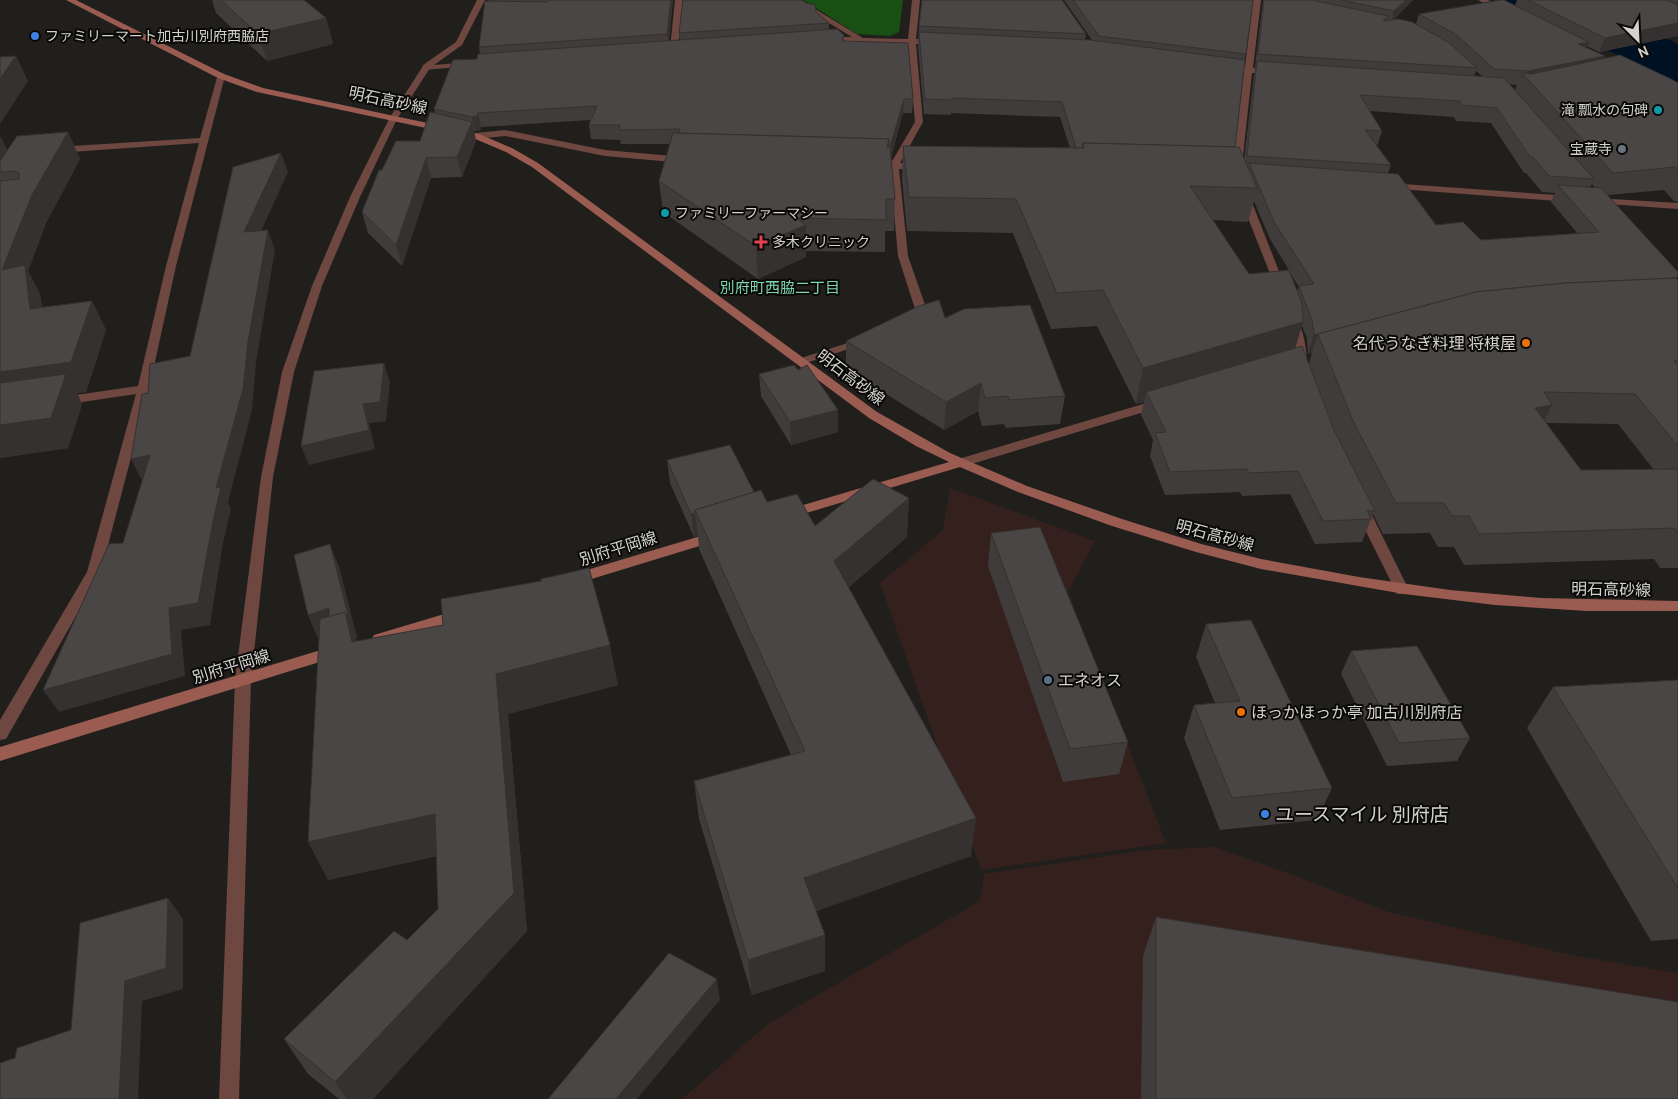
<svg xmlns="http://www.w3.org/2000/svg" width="1678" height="1099" font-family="Cabin,'Noto Sans JP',sans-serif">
<rect width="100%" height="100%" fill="#201f1c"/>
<!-- commercial -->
<g fill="#34211d">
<path d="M950,488L1095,541L1068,592L1166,843L981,870L880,583L943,530Z"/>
<path d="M1214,847L1291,874L1389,912L1571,955L1678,973V1099H682L769,1023L980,901L984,874L1147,850Z"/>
</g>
<!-- green -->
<path fill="#194f12" d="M803,0H903L899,32L890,36L857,34Z"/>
<!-- water -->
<path fill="#001124" d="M1500,0H1588L1678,44V86L1574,33Z"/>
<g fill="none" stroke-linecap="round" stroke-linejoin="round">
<!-- minor -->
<g fill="#6e4740" fill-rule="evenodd">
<path d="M477,0H485L462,45L434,65L470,62H473V66L423,70V65L456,42Z"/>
<path d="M675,0H683L678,49L674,51L670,49Z"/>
<path d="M791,0H800L863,38L908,39L912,0H920L916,39L936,40L940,42L936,44H916L923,122L900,163L921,164L926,167L921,170L899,169L908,256L930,319L921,324L915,321L918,318L898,256L890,168H875L870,165L875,162L891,163L915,122L908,44L822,41V37H852Z"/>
<path d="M1253,0H1261L1253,68L1272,70L1276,72L1272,74L1252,73L1242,165L1237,168L1232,165L1244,72L1226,70L1222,68L1226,66L1245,67Z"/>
<path d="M1478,0H1488L1508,10L1501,12Z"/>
<path d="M218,74L225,76L176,266L149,389L101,572L6,739L0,740V720L87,572L136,394L62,405L56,401L62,397L138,386L166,266L199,143L56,153L51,150L56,147L200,138Z"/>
<path d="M505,130L605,150L684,157L689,160L684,163L605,156L505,136L476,139L472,136L476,133Z"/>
<path d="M1389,183L1570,196L1575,199L1570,202L1386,188L1384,186Z"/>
<path d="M1244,192L1249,195L1286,289L1285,291H1277L1276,289L1239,195Z"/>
<path d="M1596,198L1678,203V209L1593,203L1591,201Z"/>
<path d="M1292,318C1305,321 1306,355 1308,366L1302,369L1296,366L1293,339L1286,321Z"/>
<path d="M863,338L869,341L867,343L806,363H798L796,361L798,359Z"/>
<path d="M1160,399L1166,403L1164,406L965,466H955L954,463L955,460Z"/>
<path d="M1361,503L1366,504L1368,507L1409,590L1407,594H1397L1395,590L1354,507L1356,504Z"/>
</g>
<!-- tertiary -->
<path fill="#6e4740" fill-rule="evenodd" d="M423,66L430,68L397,119L360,197L322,286L294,372L273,477L251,680L239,1099H219L235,680L261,477L282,372L312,286L350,197L389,119Z"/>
<!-- secondary -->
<g fill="#9a5c51" fill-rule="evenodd">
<path d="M66,0H76L224,74L263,88L479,134L512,148L538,163L877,412L950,453L1027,486L1122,519L1201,544L1261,559L1359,577L1450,590L1541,598L1678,601V611H1587L1495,605L1404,594L1261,569L1196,552L1112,526L1018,492L960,467L793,517H783L781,514L783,511L949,462L916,446L869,418L532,167L506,152L473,138L257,92L218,78Z"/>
<path d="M714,532L719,534L721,537L719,540L572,585L567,584L565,580L567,576Z"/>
<path d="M461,609L466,610L468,614L466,618L379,645L374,643L372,639L374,635Z"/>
<path d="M334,646L339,648L341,652L339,656L0,761V747Z"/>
</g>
</g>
<!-- wall -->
<g fill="#403c3b" fill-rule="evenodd">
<path d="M212,0H304L326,18L333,44L267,61L216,13Z"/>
<path d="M489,0H673L669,41L680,40L679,33L816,12L829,23V29L844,35V41L913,99L912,113H903L891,157L895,199L894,231H885V252L806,251V257L758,279L663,212L659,181L670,144H621L620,140L591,139L589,125L590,120L481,127L480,131H474L476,141L462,177L431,178L402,266L368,233L362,212L382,170L420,141L435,113L434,109L480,54L479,47Z"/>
<path d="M1064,0H1253L1245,60L1235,147L1244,160L1263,0H1413L1394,19L1416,24L1419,14L1515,5L1517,0H1678V36L1599,52L1587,46L1586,48L1605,56L1604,59L1678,83V202L1674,201L1664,190L1608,195L1678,280V568H1660L1654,559L1464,565L1454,547H1438L1430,533L1383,534L1373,514L1362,542L1315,544L1290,494L1242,496L1240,492L1165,495L1150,456L1153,440L1141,415L1144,402L1136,404L1097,326L1051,329L1013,233L907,231L902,179L903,146L1070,148L1060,117L951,113V115L924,114L918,46L919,26L1086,34L1085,40H1092ZM1476,71L1482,76H1474ZM1509,84L1517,85L1515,90ZM1370,111L1454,117L1456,121L1491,123L1524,173H1526L1542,192L1555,193L1551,202L1578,234L1481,240L1436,225L1388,173L1391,165L1377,146L1382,131ZM1592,184L1595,187H1590ZM1254,201L1270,239L1289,270L1249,274L1213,220L1248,222ZM1290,273L1299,287L1297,291ZM1302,326L1307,338L1308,354L1312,352L1309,364L1295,348ZM1546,423L1618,424L1654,470H1581Z"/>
<path d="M68,132L80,159L46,223L28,271L40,294L42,307L92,301L106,330L86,392L77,393L82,404L68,448L0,458V137L7,150Z"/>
<path d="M945,318L1065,396L1060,424L1006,428L1004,424L982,426L978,411L944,430L846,369V341Z"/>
<path d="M759,374L838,410V432L791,445L761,396Z"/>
<path d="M667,460L754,492L767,502L815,526L909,498L907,537L849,587L971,856L816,911L825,971L752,995L699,819L694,781L791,755L699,549L698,536L694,537L670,483Z"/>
<path d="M991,533L1128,742L1119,774L1063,782L988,566Z"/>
<path d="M339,567L357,638H355L356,641L618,685L508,714L527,931L373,1099H339L308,1074L284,1039L407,940L438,909L437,856L328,880L319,638H318L308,615Z"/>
<path d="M1206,624L1332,788L1317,820L1220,830L1184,738L1194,705L1215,703L1196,657Z"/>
<path d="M1351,651L1470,738L1457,761L1387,766L1341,674Z"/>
<path d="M1678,680V939L1651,941L1527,728L1553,687Z"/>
<path d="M1156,917L1678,1099H1141L1143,956Z"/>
</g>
<!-- shaded-wall -->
<g fill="#343130">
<path d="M671,0H673L668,46L667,34Z"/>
<path d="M1406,0H1413L1391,22L1394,11Z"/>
<path d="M326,18L333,44L267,61L258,34Z"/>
<path d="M1678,23V36L1599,52L1605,38Z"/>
<path d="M1589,42L1583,55L1578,44Z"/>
<path d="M16,56L28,81L0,124V79Z"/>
<path d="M1605,56L1599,70L1526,78L1528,71Z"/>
<path d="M904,99L903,113L890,161V147Z"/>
<path d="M478,113L481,127L480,131H475L472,117Z"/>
<path d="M472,122L476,141L462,177L457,157Z"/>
<path d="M68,132L80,159L46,223L28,271L40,294L46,338L2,270L32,195Z"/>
<path d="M1,137L14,164L0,172V139Z"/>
<path d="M281,153L288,172L251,253L244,232Z"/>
<path d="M426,158L431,178L402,266L396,245Z"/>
<path d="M806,225V257L758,279L756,246Z"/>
<path d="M268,230L275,250L256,363L252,410L228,502L231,509L223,543L210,625L181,630L185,676L59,712L43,690L169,608L216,488L248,342Z"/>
<path d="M1469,293L1318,334L1312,352L1308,354L1314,335Z"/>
<path d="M92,301L106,330L86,392L77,393L82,404L68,448L0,458V372Z"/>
<path d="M1303,322L1292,358L1146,392L1144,402L1136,404L1143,368Z"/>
<path d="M384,363L390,382L386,421L369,423L375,449L309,465L301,446L363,404Z"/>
<path d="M981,383L978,411L944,430L946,402Z"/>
<path d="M1552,405L1536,436L1535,408Z"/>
<path d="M838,410V432L791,445L790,422Z"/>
<path d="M150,455L142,481L131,459Z"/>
<path d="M909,498L907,537L834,600V561Z"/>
<path d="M695,513L698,536L694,537L691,514Z"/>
<path d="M330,544L339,567L357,638H355L361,652L334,633L318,638L308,615L329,608Z"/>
<path d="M610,645L618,685L508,714L527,931L373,1099H347L335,1082L514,893L496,674Z"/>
<path d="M435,814L451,853L328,880L308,842Z"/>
<path d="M976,818L971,856L806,915L804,878Z"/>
<path d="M168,898L183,919V989L142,1001L138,1099H119L125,981Z"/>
<path d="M825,935V971L752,995L748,960Z"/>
<path d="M717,979L720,1000L637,1099H616Z"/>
</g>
<!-- building -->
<g fill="#4a4645" stroke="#343130">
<path d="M221,0H304L326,18L258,34Z"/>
<path d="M551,0H671L667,34L479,47L485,1L547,2Z"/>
<path d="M683,0H802L806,3L815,5L816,12L829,23L679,33Z"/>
<path d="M922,0H1062L1086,34L919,26Z"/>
<path d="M1073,0H1253L1246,54L1099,36Z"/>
<path d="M1264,0H1312L1388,16L1383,21L1398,19L1412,22L1448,42L1477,68L1258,54Z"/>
<path d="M1341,0H1406L1394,11Z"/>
<path d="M1500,0H1504L1589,42L1578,44L1605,56L1528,71L1494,69L1457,35L1419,14Z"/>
<path d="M1528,0H1667L1678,5V23L1605,38Z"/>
<path d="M837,29L844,35L842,41L908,43L913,99H904L890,147L889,146V139L679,133L680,129L619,130L620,125H589L597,106L478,113L477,116L472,117L434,109L453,60L477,59L478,54Z"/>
<path d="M919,32L1090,40L1245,60L1235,147L1083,143L1082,148H1076L1062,102L952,98V100L925,99Z"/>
<path d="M1620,55L1671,79L1678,83V171L1675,167L1613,173L1522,73L1532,74Z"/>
<path d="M16,56L0,79V57Z"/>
<path d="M1257,61L1504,78L1594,179L1549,176L1533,157H1530L1497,108L1461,105L1460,101L1360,95L1382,131L1365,130L1391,165L1247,156Z"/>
<path d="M430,112L472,122L457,157L426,158L396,245L362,212L379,170H382L396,141H420Z"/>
<path d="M68,132L32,195L2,270L25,265L30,309L92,301L71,362L0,372V181L19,179V173L15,171L0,172V161L17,136Z"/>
<path d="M673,133L889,139L887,147H890L895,199H886V220L796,218L806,225L756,246L659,181Z"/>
<path d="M1083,143L1239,147L1257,188L1190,186L1249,274L1289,270L1302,304L1303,322L1143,368L1103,290L1057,293L1016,199L909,197L903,146L1084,148Z"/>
<path d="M281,153L244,232L268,230L248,342L243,389L216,488L221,487L213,521L198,603L169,608L172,654L43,690L109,544L123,543L150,455L131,459L142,394L148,393L150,364L190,356L233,167Z"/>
<path d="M1249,163L1398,174L1436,225L1463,222L1481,240L1599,232L1558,185L1601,188L1678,272V277L1676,278L1566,283L1476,292L1314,335L1312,320L1299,286L1314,284L1274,222Z"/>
<path d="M1676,278L1678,280V361H1674L1678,366V446L1635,394L1544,392L1552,405L1535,408L1581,470L1678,469V533L1674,528L1479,534L1469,516H1452L1444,503H1396L1353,421L1318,334L1476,292L1566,283Z"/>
<path d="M939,300L945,318L964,309L1030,305L1065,396L1009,400L1008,396L985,398L981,383L946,402L846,341L919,306Z"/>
<path d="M1302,346L1334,430L1375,511H1367L1372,519L1323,521L1298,471L1249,473L1247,469L1170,472L1155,433L1166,432L1146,392Z"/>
<path d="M384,363L380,402L363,404L369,430L301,446L314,371Z"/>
<path d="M794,365L798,370L807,365L838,410L790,422L759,374Z"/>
<path d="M66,374L51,418L0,425V383Z"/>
<path d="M730,445L754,492L695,510V513L691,514L667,460Z"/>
<path d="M873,479L909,498L834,561L976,818L804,878L825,935L748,960L694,781L805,751L695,510L761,490L767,502L797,494L815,526Z"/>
<path d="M1040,527L1128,742L1070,749L991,533Z"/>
<path d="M330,544L348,615H346L345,612L329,617V608L308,615L294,555Z"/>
<path d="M589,568L610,645L496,674L514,893L335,1082L284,1039L394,931L407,940L438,909L435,814L308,842L320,619L345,612L352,642L443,625L441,599L541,581V579Z"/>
<path d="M1251,620L1332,788L1232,798L1194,705L1240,701L1206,624Z"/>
<path d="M1417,646L1470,738L1399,743L1351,651Z"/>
<path d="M1678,680V888L1553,687Z"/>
<path d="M168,898L166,968L125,981L119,1099H0V1063L15,1058L17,1048L71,1030L80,923Z"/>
<path d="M1156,917L1678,1002V1099H1156Z"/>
<path d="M669,953L717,979L616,1099H548Z"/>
</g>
<!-- markers -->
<g fill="#3f7fe0" stroke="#0a0908" stroke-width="2">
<circle cx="35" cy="36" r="5"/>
<circle cx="1265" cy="814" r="5"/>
</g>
<g fill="#0f9aa8" stroke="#0a0908" stroke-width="2">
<circle cx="1658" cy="110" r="5"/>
<circle cx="665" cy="213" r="5"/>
</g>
<circle fill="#6b7280" stroke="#0a0908" stroke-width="2" cx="1622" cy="149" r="5"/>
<path fill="#e0444e" stroke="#0a0908" stroke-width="2" d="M758.5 234.5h5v5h5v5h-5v5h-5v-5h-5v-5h5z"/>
<g fill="#e8710a" stroke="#0a0908" stroke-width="2">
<circle cx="1526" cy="343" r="5"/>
<circle cx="1241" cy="712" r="5"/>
</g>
<circle fill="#5c6f8a" stroke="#0a0908" stroke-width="2" cx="1048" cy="680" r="5"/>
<g text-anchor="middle" stroke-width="4" stroke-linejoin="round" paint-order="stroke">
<!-- far-poi labels -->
<g font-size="14" fill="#d2d2d0" stroke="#0a0908" text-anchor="start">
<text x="45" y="41">ファミリーマート加古川別府西脇店</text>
<text x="1648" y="115" text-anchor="end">滝 瓢水の句碑</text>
<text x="1612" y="154" text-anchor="end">宝蔵寺</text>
<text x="675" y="218">ファミリーファーマシー</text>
<text x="772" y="247">多木クリニック</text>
</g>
<!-- far-neighbourhood labels -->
<g font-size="15" fill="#7fd5b0" stroke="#0a0908">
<text x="780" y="293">別府町西脇二丁目</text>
</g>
<!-- street labels -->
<g font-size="16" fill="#d2d2d0" stroke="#0a0908">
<text transform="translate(388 100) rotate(12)" y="6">明石高砂線</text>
<text transform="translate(851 377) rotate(37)" y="6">明石高砂線</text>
<text transform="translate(1215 535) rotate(15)" y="6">明石高砂線</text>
<text transform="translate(618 548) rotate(-17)" y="6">別府平岡線</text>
<text transform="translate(1611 589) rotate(1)" y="6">明石高砂線</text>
<text transform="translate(231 666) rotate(-17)" y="6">別府平岡線</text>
</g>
<!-- poi labels -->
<g font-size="16" fill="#d2d2d0" stroke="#0a0908" text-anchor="start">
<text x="1516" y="349" text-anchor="end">名代うなぎ料理 将棋屋</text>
<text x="1058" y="686">エネオス</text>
<text x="1251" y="718">ほっかほっか亭 加古川別府店</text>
</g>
<!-- near-poi labels -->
<g font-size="19" fill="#d2d2d0" stroke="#0a0908" text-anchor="start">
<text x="1275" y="821">ユースマイル 別府店</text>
</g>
</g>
<!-- north arrow -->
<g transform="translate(1638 40) rotate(156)" stroke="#0a0908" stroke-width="4" paint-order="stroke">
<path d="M0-4L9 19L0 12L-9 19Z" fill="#d2d2d0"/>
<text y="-8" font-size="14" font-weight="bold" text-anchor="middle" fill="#d2d2d0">N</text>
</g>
</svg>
